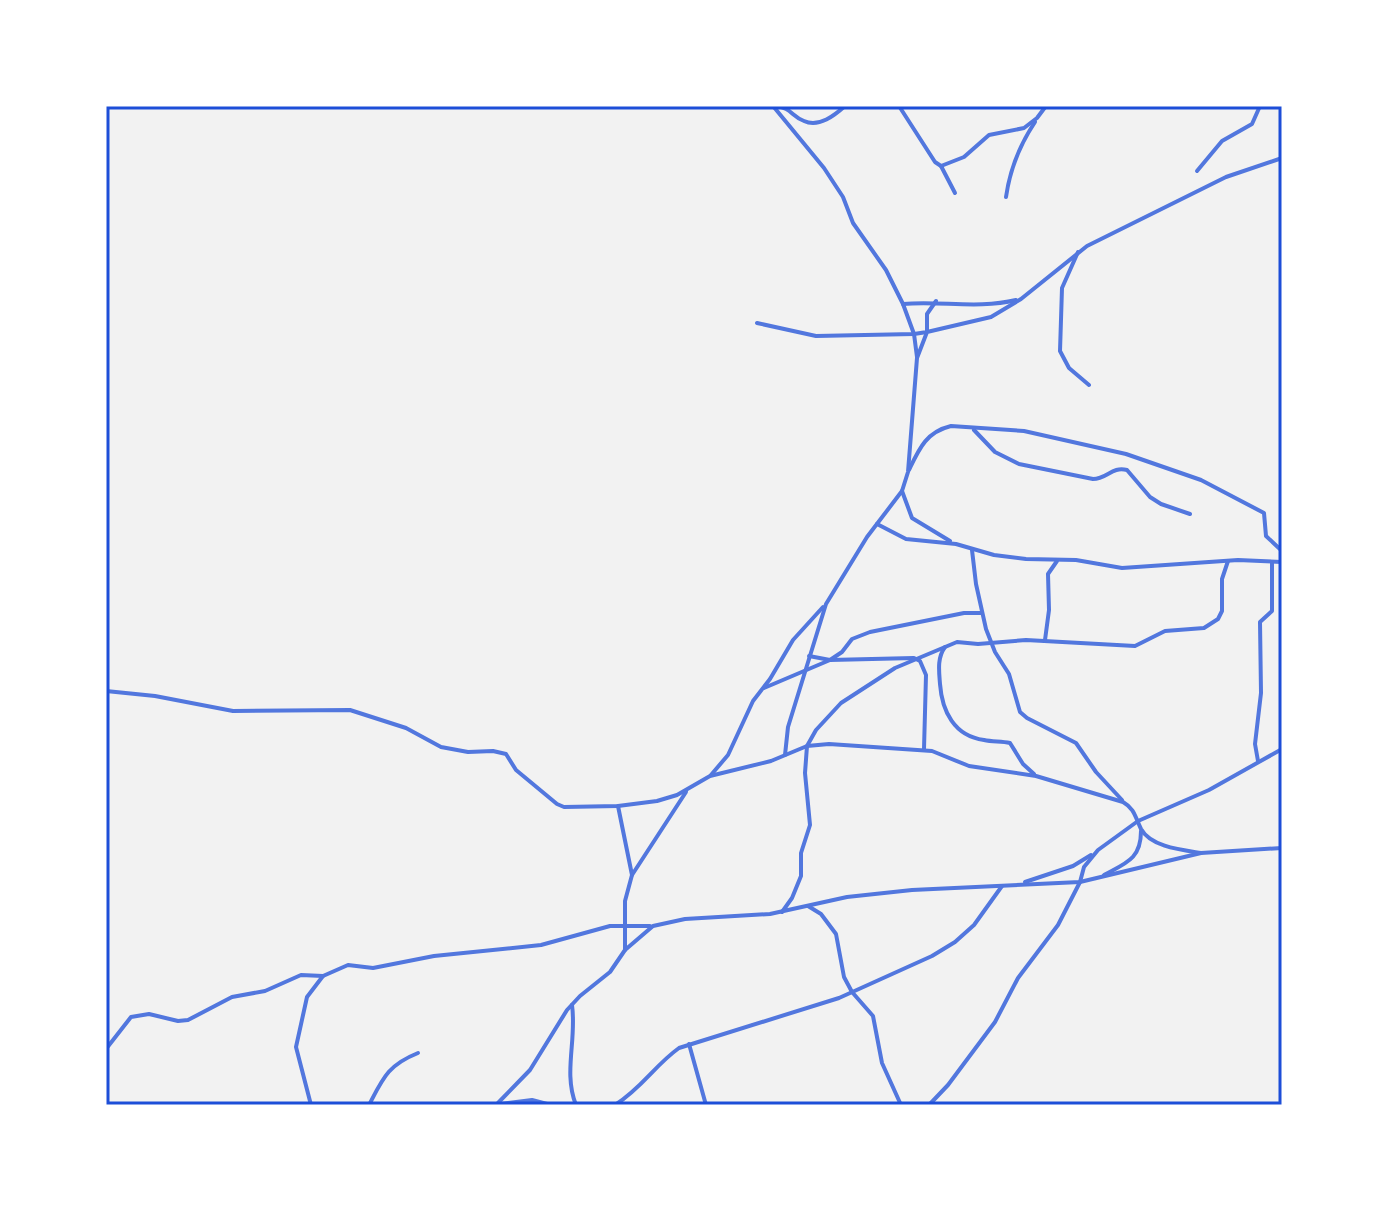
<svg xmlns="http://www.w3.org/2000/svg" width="1388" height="1211" font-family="Helvetica,sans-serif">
<rect width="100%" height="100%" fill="#f2f2f2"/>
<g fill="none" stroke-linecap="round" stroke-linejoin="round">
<!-- minor -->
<g stroke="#5277de" stroke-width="4">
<path d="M773,106L824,168L843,197L853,223L886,270L903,304L914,334L917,357"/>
<path d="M775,106C792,108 791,116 804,121C819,128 835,115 845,106"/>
<path d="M899,106L935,162L941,166L955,193"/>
<path d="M941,166L964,157L989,135L1024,128L1037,118L1046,106"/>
<path d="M1197,171L1222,141L1252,124L1260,106"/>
<path d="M1006,197C1010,169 1019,146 1035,122"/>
<path d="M1078,252L1062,288L1060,351L1069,368L1089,385"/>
<path d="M903,304C942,301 979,309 1016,300"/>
<path d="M757,323L816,336L914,334L927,332V314L936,301"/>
<path d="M974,430L995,452L1019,464L1093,479C1107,479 1112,466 1127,470L1150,497L1161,504L1190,514"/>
<path d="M909,470C919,449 926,432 951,426L1024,431L1126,454L1201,480L1264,513L1266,536L1282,551"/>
<path d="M902,491L912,518L950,541"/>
<path d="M877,524L906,539L956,544L994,555L1026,559L1076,560L1122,568L1238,560L1282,562"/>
<path d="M972,550L976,584L986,629L995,652L1009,674L1020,712L1027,718L1076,743L1096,772L1122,800"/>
<path d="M1045,640L1049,610L1048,574L1057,561"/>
<path d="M945,647C937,658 939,671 940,684C942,711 954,736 984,740C993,742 1001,741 1010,743L1023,764L1034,774"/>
<path d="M809,656L830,660L914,658L920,661L926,675L924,749"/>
<path d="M764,688L830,660L842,652L852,639L870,632L964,613H982"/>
<path d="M106,691L155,696L233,711L350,710L406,728L441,747L468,752L493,751L506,754L516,770L557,804L564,807L618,806L657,801L677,795L710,776L771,761L807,746L829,744L932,751L969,766L1036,776L1123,802C1135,809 1135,817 1141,829C1151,847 1182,850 1201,853"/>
<path d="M785,755L788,727L826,604L867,537L902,491L908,472L917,358L927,332L991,317L1021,299L1087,246L1226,177L1282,158"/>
<path d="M1258,761L1255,744L1261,693L1260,622L1272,611V563"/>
<path d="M711,775L728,755L753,701L770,679L793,640L823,607"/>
<path d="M618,806L632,875L625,901V950"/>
<path d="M632,875L686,792"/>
<path d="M1104,875C1126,863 1141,859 1141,831"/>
<path d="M1025,882L1073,866L1091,855"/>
<path d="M808,906L821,914L836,934L844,977L852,992L873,1016L882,1063L901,1105"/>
<path d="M782,912L792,898L801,876V853L810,825L805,773L807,746L816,730L841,703L895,668L957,642L978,644L1026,640L1135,646L1165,631L1204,628L1218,619L1222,611V579L1228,561"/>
<path d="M572,1005C577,1039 563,1073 576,1105"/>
<path d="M689,1044L706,1105"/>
<path d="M106,1049L131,1017L149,1014L178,1021L188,1020L232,997L265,991L301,975L323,976L348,965L373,968L434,956L541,945L610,926H650"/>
<path d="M500,1104L532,1100L551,1105"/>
<path d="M311,1105L296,1047L307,997L323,976"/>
<path d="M369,1105C383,1078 388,1065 418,1053"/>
<path d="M496,1105L530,1070L567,1010L580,996L610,972L625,950L653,926L685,919L770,914L847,897L912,890L1080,882L1201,853L1282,848"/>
<path d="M615,1105C643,1087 654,1066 679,1048L839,998L932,956L955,942L974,925L1002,886"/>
<path d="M929,1105L948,1085L995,1022L1018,978L1058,925L1080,882L1084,867L1098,850L1138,821L1209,790L1282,749"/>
</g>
</g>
<!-- border -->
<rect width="1388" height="1211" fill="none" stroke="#ffffff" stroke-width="216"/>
<rect x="108" y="108" width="1172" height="995" fill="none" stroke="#1d4ed8" stroke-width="3"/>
</svg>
